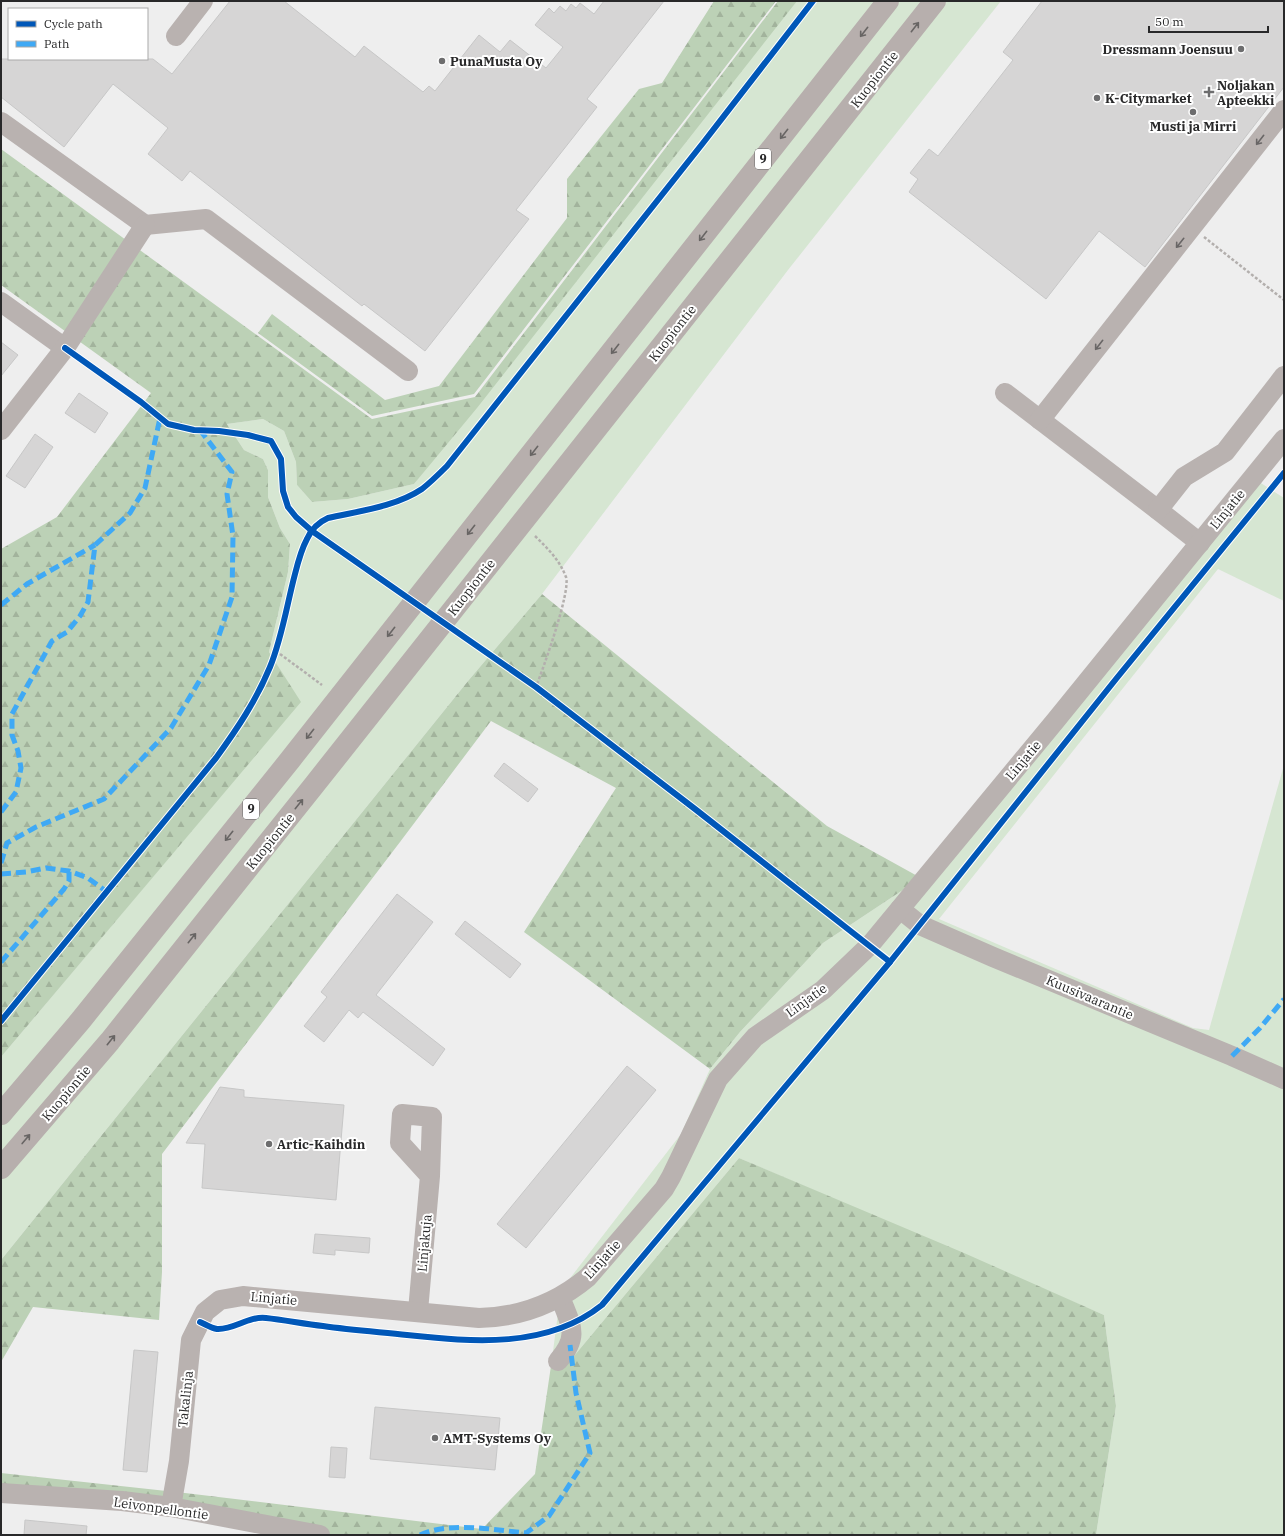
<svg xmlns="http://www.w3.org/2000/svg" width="1285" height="1536" font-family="'IBM Plex Serif',serif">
<defs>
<pattern id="forest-firs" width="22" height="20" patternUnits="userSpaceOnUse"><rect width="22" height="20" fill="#bcd1b6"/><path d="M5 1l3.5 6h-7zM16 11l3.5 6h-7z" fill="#a2b39c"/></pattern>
</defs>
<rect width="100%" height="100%" fill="#eee"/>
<!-- green -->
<g fill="#d6e6d2">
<path d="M792,1H1001L788,270L542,594L468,681L1,1260V1057L300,702L269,652L288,572L290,544L280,528L268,497V470L263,459L244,450L227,424L263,419L284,431L296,462L297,485L312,502L348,499L414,484Z"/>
<path d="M1250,476L1284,498V601L1218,569L939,919L1193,1028L1209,1030L1284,765L1283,1535H1096L1116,1406L1104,1315L739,1158L569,1362L552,1359L561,1290L681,1134L710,1069L740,1032L823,943L921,878Z"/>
</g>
<!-- forest -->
<g fill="url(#forest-firs)">
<path d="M714,1H776L474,394L372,416L258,333L272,314L385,400L439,386L567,218V179L639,89L662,83Z"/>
<path d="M778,1H797L477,408L414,484L348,499L312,502L297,485L296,462L284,431L263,419L227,424L244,450L263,459L268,470V497L280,528L290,544L288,572L269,652L301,702L1,1057V549L57,517L151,393L1,285V149L372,419L475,397Z"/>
<path d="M542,594L827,826L921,878L823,943L740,1032L710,1069L524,932L616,788L491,721L400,842L162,1154V1272L159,1320L33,1307L1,1362V1260L468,681Z"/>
<path d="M739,1158L964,1253L1104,1315L1116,1406L1096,1535H268L271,1526L1,1493V1473L185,1493L482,1529L535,1474L552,1359L569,1362Z"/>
</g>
<!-- building -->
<g fill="#d6d5d5" stroke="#c7c7c7">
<path d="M230,1H284L355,57L364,46L423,92L429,86L435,91L479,35L500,52L510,40L546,68L563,47L535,25L549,8L554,13L560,6L566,11L571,4L576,8L580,3L594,14L604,1H664L587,99L597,107L516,210L529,219L425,351L364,304L362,306L190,171L182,181L148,154L168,128L113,84L64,147L1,97V59H153L172,74Z"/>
<path d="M1042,1H1284V87L1145,267L1099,231L1046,299L909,192L918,179L910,173L929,149L938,156L1013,60L1003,52Z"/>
<path d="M1,342L18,355L1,376Z"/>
<path d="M79,393L108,413L95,433L65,413Z"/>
<path d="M35,434L53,447L25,488L6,476Z"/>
<path d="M504,763L538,789L528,802L494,776Z"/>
<path d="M397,894L433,922L376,995L445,1049L433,1066L363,1012L358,1018L349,1010L324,1042L304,1026L327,997L321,992Z"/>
<path d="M465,921L521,964L510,978L455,934Z"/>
<path d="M627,1066L656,1090L526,1248L497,1224Z"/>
<path d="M220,1087L244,1090V1097L344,1105L336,1200L202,1188L205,1144L186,1143Z"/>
<path d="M315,1234L370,1238L369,1253L335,1250V1255L313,1253Z"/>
<path d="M134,1350L158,1352L147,1472L123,1470Z"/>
<path d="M375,1407L500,1418L495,1470L370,1459Z"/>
<path d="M331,1447L347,1448L345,1478L329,1477Z"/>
<path d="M25,1520L87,1526L86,1535H24Z"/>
</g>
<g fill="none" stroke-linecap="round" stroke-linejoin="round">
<!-- path -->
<g stroke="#b3afad" stroke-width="2.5" stroke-dasharray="3 2" stroke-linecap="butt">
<path d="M1204,237L1284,300"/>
<path d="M535,536C548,549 559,559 566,577C571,591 543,669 536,687"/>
<path d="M276,651L322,685"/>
</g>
<!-- minor -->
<g stroke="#b9b2b0" stroke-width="20">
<path d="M176,36L203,1"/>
<path d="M1,122L145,225L206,219L408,371"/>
<path d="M1,302L65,348"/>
<path d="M1005,393L1158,510L1200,543"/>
<path d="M1040,420L1284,110"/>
<path d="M1,430L65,348L145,225"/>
<path d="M1158,510L1184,477L1225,452L1284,376"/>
<path d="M900,909L920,925L993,957L1232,1056L1284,1079"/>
<path d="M418,1311L430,1176L432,1117L402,1114L400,1143L430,1176"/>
<path d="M558,1361C580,1336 571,1325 560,1297"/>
<path d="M1,1493L122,1501L171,1507L320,1535"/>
<path d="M171,1507L179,1461L191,1340L205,1312L220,1300L243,1296L479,1318C521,1317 556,1304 588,1277L664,1189L671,1177L718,1079L755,1037L823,990L870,945L1056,720L1284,439"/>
</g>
<!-- highway -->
<g stroke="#b7afad" stroke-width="22">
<path d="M1,1114L81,1020L290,760L888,1"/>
<path d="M1,1168L110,1041L315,784L935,1"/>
</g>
<!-- quiet -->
<g stroke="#3fa9f5" stroke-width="5" stroke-dasharray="10 5" stroke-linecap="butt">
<path d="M1,605L27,584L95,545"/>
<path d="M1,812L16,792L21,768L18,751L12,735V714L52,641L67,632L80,616L88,602L95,545L130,513L145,488L160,418"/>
<path d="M1,863L7,843L36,827L104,799L171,728L209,665L232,597L233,536L227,494L232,472L200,430"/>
<path d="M1,874L26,872L46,868L69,871L88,878L107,892"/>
<path d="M1,962L64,889L69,881V871"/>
<path d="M1232,1056L1260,1028L1284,999"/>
<path d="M420,1535C450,1521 494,1530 526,1533L549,1516L590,1453L576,1393L570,1345"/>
</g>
<!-- cycleway casing -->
<g stroke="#fff" stroke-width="8">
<g id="cycleway">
<path d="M65,348L141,402L168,424L194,430L219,431L248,435L271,441L281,459L283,491L288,507L296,517L312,531L398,591L536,687L695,809L890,962L602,1305C547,1349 473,1342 407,1335C379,1332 351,1330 323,1326C304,1324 285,1320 266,1318C248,1316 234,1330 217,1329C211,1328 205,1324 200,1322"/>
<path d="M890,962L1116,679L1284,473"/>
<path d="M1,1021L216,758C237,729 256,701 270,667C282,638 287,604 295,574C298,562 301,550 307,539C311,530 319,522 328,518C359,511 395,507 422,489C431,482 439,474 447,466L703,143L813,1"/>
</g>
</g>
<!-- cycleway -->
<use href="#cycleway" stroke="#0057b8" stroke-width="6"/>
</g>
<!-- one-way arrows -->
<defs><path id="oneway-shaft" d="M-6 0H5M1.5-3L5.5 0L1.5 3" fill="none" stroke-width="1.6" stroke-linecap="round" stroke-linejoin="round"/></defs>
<g stroke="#686564">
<use href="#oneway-shaft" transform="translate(915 27) rotate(-52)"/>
<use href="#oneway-shaft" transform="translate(864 32) rotate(128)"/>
<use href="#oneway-shaft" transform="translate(784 134) rotate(128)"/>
<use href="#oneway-shaft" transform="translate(703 236) rotate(128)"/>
<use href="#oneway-shaft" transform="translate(615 349) rotate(128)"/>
<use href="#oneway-shaft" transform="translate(534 451) rotate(128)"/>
<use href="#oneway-shaft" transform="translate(471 530) rotate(128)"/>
<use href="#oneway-shaft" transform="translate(391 632) rotate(128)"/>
<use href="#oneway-shaft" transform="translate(310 734) rotate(128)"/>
<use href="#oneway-shaft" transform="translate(299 804) rotate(-51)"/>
<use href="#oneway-shaft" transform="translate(229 836) rotate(129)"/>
<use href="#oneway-shaft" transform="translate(192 938) rotate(-51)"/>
<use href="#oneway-shaft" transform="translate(111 1040) rotate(-51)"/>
<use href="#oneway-shaft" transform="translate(26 1139) rotate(-50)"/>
</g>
<g stroke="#696666">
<use href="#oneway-shaft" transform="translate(1260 140) rotate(128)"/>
<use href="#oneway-shaft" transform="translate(1180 243) rotate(129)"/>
<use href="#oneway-shaft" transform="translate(1099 345) rotate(128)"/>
</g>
<!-- markers -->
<g fill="#6d6d6e" stroke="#fff" stroke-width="1.5">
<circle cx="1241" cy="49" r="4"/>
<circle cx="442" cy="61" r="4"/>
<path d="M1207 86h4v4h4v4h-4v4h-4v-4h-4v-4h4z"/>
<circle cx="1097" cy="98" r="4"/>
<circle cx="1193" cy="112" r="4"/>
<circle cx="269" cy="1144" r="4"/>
<circle cx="435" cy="1438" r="4"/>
</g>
<g text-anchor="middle" stroke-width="4" stroke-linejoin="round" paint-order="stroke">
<!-- shield labels -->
<g fill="#fff" stroke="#686869" stroke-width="1">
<rect x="755" y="149" width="16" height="20" rx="3"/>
<rect x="243" y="799" width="16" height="20" rx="3"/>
</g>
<g font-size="12" font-weight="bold" fill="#282829">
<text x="763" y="163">9</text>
<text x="251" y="813">9</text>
</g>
<!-- poi labels -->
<g font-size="13" font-weight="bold" fill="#282829" stroke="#fff" text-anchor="start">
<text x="1233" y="54" text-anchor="end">Dressmann Joensuu</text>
<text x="450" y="66">PunaMusta Oy</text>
<text x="1217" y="90">Noljakan<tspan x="1217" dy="15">Apteekki</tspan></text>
<text x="1105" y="103">K-Citymarket</text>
<text x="1193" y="131" text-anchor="middle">Musti ja Mirri</text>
<text x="277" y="1149">Artic-Kaihdin</text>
<text x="443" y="1443">AMT-Systems Oy</text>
</g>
<!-- street labels -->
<g font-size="13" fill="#282829" stroke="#fff">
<text transform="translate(874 79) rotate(-52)" y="5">Kuopiontie</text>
<text transform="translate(672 333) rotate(-52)" y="5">Kuopiontie</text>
<text transform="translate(1227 509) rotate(-51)" y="5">Linjatie</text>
<text transform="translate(471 587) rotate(-52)" y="5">Kuopiontie</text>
<text transform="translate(1023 760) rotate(-50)" y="5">Linjatie</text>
<text transform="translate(270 841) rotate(-51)" y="5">Kuopiontie</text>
<text transform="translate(1090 997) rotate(23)" y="5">Kuusivaarantie</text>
<text transform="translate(806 1000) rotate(-36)" y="5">Linjatie</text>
<text transform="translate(66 1093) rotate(-50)" y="5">Kuopiontie</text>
<text transform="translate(424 1243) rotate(-85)" y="5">Linjakuja</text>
<text transform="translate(602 1259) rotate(-48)" y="5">Linjatie</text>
<text transform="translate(274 1298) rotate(5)" y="5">Linjatie</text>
<text transform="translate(185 1399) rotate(-84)" y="5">Takalinja</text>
<text transform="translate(161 1508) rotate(8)" y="5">Leivonpellontie</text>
</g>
</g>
<!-- border -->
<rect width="1285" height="1536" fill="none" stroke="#282829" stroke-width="4"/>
<!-- legend -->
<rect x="8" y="8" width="140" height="52" fill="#ffffff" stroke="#a9a9a9"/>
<rect x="16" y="21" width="20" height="6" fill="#0057b8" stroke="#a9a9a9"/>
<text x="44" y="28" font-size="12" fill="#282829">Cycle path</text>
<rect x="16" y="41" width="20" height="6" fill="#3fa9f5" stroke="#a9a9a9"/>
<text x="44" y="48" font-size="12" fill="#282829">Path</text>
<!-- scale -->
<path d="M1149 26v6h119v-6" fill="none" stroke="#282829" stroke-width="2"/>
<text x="1155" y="26" font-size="12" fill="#282829" stroke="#ffffff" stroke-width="3" paint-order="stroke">50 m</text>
</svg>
